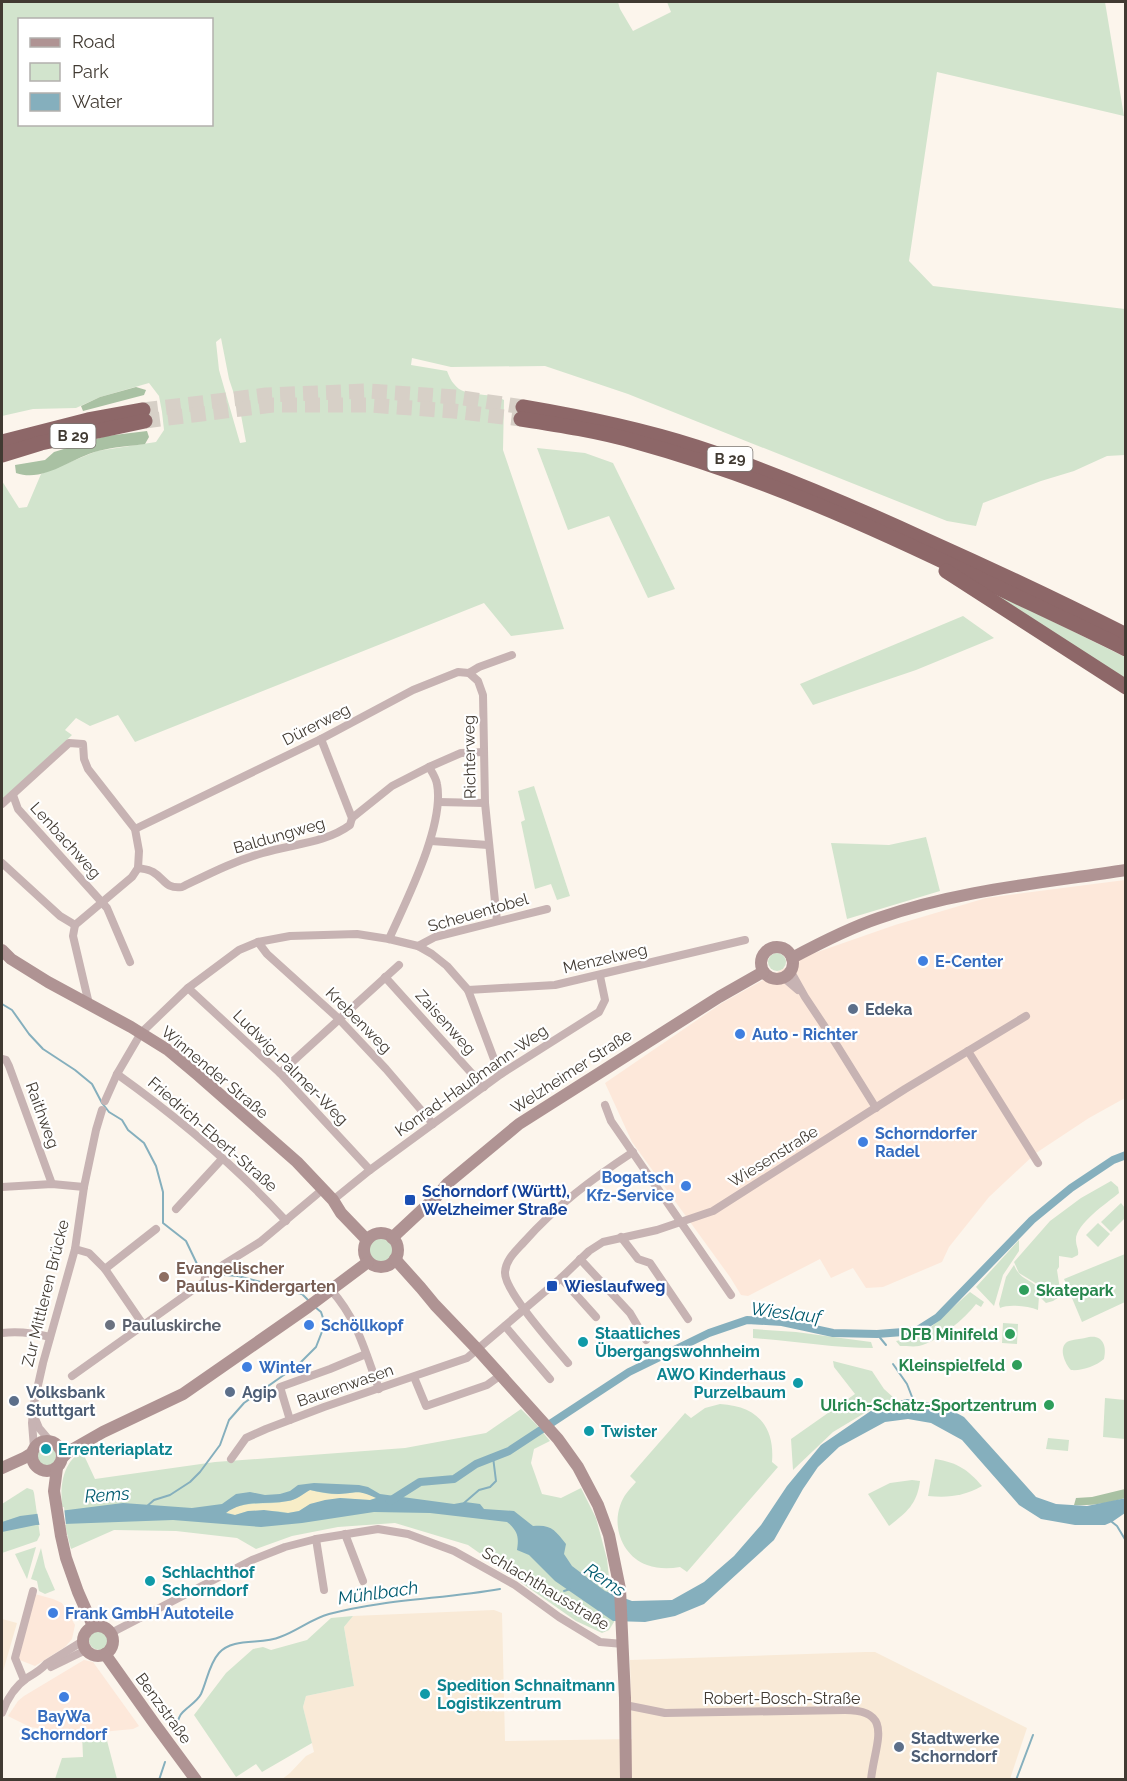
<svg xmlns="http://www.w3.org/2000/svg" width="1127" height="1781" font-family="Raleway,sans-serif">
<rect width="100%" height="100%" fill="#fcf5ec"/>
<!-- commercial -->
<g fill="#fde8da">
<path d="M1125,880V1098L1089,1118L1036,1153L989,1197L949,1247L942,1262L883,1287L866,1288L853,1268L831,1278L820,1259L748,1296L741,1295L730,1277L632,1142L605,1083L722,1003L806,956L895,925L986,898Z"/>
<path d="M35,1594L53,1599L62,1603L75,1625L72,1639L65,1647L35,1666L17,1659Z"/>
<path d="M84,1660L93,1662L139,1726L133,1729L81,1734L30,1727L8,1716L18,1701L24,1696Z"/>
</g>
<!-- industrial -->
<g fill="#f9ead7">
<path d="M494,1610L502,1613L505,1741L632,1739L630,1660L866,1652H875L1027,1728L1010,1779L281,1780L290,1773L306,1756L314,1752L303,1707L306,1696L354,1686L344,1627L353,1616Z"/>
<path d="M2,1619L17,1623L2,1675Z"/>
</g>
<!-- green -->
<g fill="#d2e4cd" fill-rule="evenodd">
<path d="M2,2H618L620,9L633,31L671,12L667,2H1105L1124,116L937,72L909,261L933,286L1125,309V455L1107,456L1074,471L1041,481L983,503L976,526L947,521L628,394L545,366L451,367L412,358L411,365L447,371C449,376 451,381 454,384C465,399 489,391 504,400L503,450L564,629L511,636L484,603L135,742L118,715L90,726L76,718L65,730L72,735L2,801V481L19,508L27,507L41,474L97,451L156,442L164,430L162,412L159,396L149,383L100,397L76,408L33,409L2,416ZM20,20H212V124H20ZM221,338L229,379L241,415L246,442L240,443L219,370L216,342Z"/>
<path d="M537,448L585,453L613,463L675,589L648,598L609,516L568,530Z"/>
<path d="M973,582L1125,657V678Z"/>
<path d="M963,616L994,638L916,670L813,705L800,684Z"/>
<path d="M534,786L570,896L557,900L551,884L535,889L521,822L525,820L518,791Z"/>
<path d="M926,837L940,891L847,919L831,843L889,845Z"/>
<circle cx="777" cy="962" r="9"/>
<path d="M1111,1181L1118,1187L1119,1193C1107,1203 1074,1225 1076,1241C1076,1246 1079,1249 1078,1255L1072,1258L1059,1256V1267L1057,1270L1061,1296L1053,1301L1046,1303L1039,1296L1038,1310C1027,1306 1009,1304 1000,1308L999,1304L1006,1277L1014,1265C1021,1282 1032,1278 1039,1290L1037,1284L1019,1273L1014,1262L1050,1221L1081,1198Z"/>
<path d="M1121,1203L1125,1208V1218L1111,1232L1101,1222Z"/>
<path d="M1098,1223L1110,1234L1098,1247L1086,1235Z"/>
<circle cx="381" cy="1250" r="12"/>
<path d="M1019,1240V1251L1003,1275L994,1306L976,1287Z"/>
<path d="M1125,1254V1302L1082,1322L1064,1279Z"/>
<path d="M970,1292L984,1302L981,1307L976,1304C965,1318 938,1342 919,1346C914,1347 906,1346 900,1346L896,1341L921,1336Z"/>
<path d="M1003,1323L1018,1324L1017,1344L1002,1343Z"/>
<path d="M753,1329L796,1332L871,1342L873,1348C834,1348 793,1341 753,1338Z"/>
<path d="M1089,1337C1103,1335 1107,1346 1104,1359C1096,1366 1082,1371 1071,1370C1065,1364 1057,1346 1069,1341C1076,1339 1082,1339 1089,1337Z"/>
<path d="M833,1361L872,1371L884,1389L895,1399L878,1405L833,1432L793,1470L791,1439L855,1394L834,1367Z"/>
<path d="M1105,1398L1125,1400V1439L1103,1437Z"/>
<path d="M720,1404C756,1406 775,1425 772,1462L778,1467L687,1572L680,1567C669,1569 658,1569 647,1565C624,1557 612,1529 620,1506C623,1496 629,1490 636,1482L630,1476L685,1413L691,1418L705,1408Z"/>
<path d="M521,1409L536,1424L550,1441L534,1449L531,1463L542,1494L561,1498L581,1488L596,1518L607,1559L614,1622L609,1630L602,1633L576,1621L468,1545L395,1523L338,1527L292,1536L256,1549L237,1538L176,1531L114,1530L71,1549C63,1518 50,1471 82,1451L95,1479L215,1462L405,1448L486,1433Z"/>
<path d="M1048,1438L1069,1440L1068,1451L1046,1449Z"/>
<circle cx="47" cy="1456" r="12"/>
<path d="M935,1459C958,1463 967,1469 982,1486C964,1496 949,1498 928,1496Z"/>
<path d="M912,1480L920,1481C917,1504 907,1512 889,1526L868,1494L890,1483Z"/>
<path d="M27,1488L33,1490L34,1493L40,1535L37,1541L2,1553V1504Z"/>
<path d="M36,1547L27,1579L15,1554Z"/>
<path d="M41,1548L45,1567L55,1590L45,1594L39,1591L37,1581L31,1579Z"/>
<path d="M353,1616L344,1627L354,1686L306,1696L303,1707L312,1743L262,1772L256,1764L236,1777L194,1715L226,1673L253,1649L263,1647L271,1650L307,1640L331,1618Z"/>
<circle cx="99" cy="1640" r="10"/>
<path d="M105,1733L117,1779H55L62,1758L83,1757L82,1734Z"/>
</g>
<!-- forest -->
<g fill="#a9c1a3">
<path d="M136,387L146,390L144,395L83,411L81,406L100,397Z"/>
<path d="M147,431L149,437L145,444C130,446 113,447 98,451C71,458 44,483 16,473L15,465L45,460L54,452L106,436Z"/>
<path d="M1125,1489V1498C1109,1503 1091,1506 1074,1505L1076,1498L1092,1497Z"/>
</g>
<!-- sand -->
<path fill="#f7edc7" d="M310,1490C319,1492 329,1495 339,1494C358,1493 358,1489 377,1498L370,1500L340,1498L310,1504L299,1511L288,1513L278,1511H248L235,1515L225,1512C245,1500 266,1506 288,1501C295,1500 303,1494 310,1490Z"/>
<!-- water -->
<path fill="#85afbd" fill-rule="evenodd" d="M907,1399L942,1405L964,1417L1036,1497L1056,1504L1087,1506L1126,1498L1125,1513L1112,1522L1105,1525H1075L1041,1519L1019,1505L962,1440L931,1423L908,1419L885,1422L839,1447L818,1467L803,1489L774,1540L704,1604L675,1616L645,1622L613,1621L555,1581L529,1555L517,1550C519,1537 518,1531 507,1522L430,1513L374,1512L302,1523L261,1527L173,1520L36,1525L2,1532V1522L20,1516L123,1503L192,1508L222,1504L236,1494L250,1492L265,1495L280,1494L290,1491L298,1485L314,1483L359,1485L368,1487L380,1494L454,1504L465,1502L480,1504L484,1509L514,1511L533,1526C551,1524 555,1530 566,1544L564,1554L572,1566L605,1591L632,1601L672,1600L704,1582L734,1556L761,1525L787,1486L821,1445L878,1406ZM310,1490C319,1492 329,1494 339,1494C357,1493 357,1489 376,1498L370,1500L340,1498L325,1500L310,1504L299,1511L288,1513L264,1510L248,1511L235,1515L226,1513C244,1499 267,1505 288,1501C296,1500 303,1494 310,1490Z"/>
<!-- pier -->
<path fill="#fcf5ec" d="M64,1507L66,1525L40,1528L37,1511Z"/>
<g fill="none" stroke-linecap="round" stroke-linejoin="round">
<!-- stream -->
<g stroke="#85afbd" stroke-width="2">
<path d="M2,1004L12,1010L29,1034L43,1049L75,1070L92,1084L102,1103L109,1112L122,1120L128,1130L144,1143L156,1166L163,1192V1223L186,1241L198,1266L211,1274L238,1276L261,1282L284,1290L302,1294L309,1301"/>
<path d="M877,1334L886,1345"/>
<path d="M893,1364L907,1384L914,1402"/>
<path d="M464,1503L479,1490L490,1487L496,1481L493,1457"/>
<path d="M146,1507L154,1500L170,1495L190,1482L200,1472L220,1445L229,1420L244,1403L298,1365L316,1347L325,1324L321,1312L315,1307"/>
<path d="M1112,1522L1117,1526L1126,1541"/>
<path d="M535,1589L558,1591"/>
<path d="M564,1591L570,1589"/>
<path d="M174,1734C177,1728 177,1718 182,1713C187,1707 197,1702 201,1694C207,1681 209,1664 219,1653C233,1637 262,1645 280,1637C297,1631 311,1619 329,1614C385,1599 444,1599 500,1589"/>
<path d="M159,1780L165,1762"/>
<path d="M1016,1780L1033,1735"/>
</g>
<!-- canal -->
<path stroke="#85afbd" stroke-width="8" d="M390,1501L420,1482L454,1479L476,1464L509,1451L629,1372L709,1333L747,1320L782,1322L833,1333L877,1334L916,1331L938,1317L1032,1220L1071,1188L1113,1160L1126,1155"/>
<!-- highway-tunnel -->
<g stroke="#d7d0c7" stroke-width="15" stroke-dasharray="15 8" stroke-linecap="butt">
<path d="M143,410L266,395L367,391L456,397L523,407"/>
<path d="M145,421L273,405H369L453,411L521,419"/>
</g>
<!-- street -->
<g stroke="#c7b3b3" stroke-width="8">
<path d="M469,673L478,681L483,695L485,803L497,921"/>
<path d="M321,739L352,818"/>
<path d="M13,795L18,809L107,908L130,962"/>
<path d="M438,802L485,803"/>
<path d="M2,804L69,743L83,744L84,759L88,769L135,829L139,851L138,868L132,877L75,925"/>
<path d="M135,829L321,739L413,690L458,672L469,673L479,667L512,655"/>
<path d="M431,841L488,845"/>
<path d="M2,863L60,916L75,925"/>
<path d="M138,868C143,869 148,869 153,872C165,879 165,889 182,887C209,874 234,861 263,853C292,844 326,843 350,825L352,818L392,786L429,767L461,753L484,752"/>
<path d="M75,925L73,936L89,1004"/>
<path d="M389,939C406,901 445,825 437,784C436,778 432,772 429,767"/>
<path d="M258,942L267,954L339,1019L386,1069L433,1124"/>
<path d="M418,946L435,937L547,909"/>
<path d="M791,972L805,997L833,1039L876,1108"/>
<path d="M385,977L484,1087"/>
<path d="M784,978L798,990"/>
<path d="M188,988L280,1073L370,1170"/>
<path d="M468,990L555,985L745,940"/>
<path d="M968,1051L1038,1163"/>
<path d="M2,1059L6,1060L9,1066L52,1184"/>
<path d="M280,1073L399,965"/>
<path d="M117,1074C177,1117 236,1166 286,1221"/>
<path d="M105,1101L117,1074L141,1033L188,988L239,950L258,942L290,936L357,934L389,939L418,946L432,954L447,966L468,990L497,1067L501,1074"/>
<path d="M605,1105L611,1121L731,1295"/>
<path d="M2,1187L52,1184L84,1187"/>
<path d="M333,1200L370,1170L501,1074L599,1012L605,1000L600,976"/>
<path d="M176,1209L222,1159"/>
<path d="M621,1237L638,1259L650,1263L688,1319"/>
<path d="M75,1249L89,1253L105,1269L144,1326"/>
<path d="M580,1259L630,1313L646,1340"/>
<path d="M223,1265L260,1242L322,1190"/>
<path d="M105,1269L156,1229"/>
<path d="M561,1278L596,1317"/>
<path d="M331,1290C358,1320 365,1352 379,1389"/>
<path d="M505,1326L550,1379"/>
<path d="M2,1333C18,1331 34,1333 50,1337"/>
<path d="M568,1363C554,1346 505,1292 505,1273C505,1260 516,1251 524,1242C557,1205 592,1179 633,1152"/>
<path d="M72,1376L204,1282L205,1278"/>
<path d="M414,1377L426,1406L487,1385L501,1375"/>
<path d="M34,1416L39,1428L50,1441"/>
<path d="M290,1420L280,1387L330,1369L366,1354"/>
<path d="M34,1448L32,1423L34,1403L43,1363L75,1249L84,1187L96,1130L102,1110"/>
<path d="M231,1459L246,1438L266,1429L324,1407L467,1358L561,1278L589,1251L603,1242L657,1230L713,1211L905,1089L1026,1016"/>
<path d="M345,1534L363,1581"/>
<path d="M316,1539L324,1590"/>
<path d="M111,1633L252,1560L285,1547L316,1539L378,1529L408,1534L454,1551L515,1585L559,1617L600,1642L623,1644"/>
<path d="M51,1667L86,1650"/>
<path d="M24,1680L15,1658L33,1591"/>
<path d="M625,1705L665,1713L845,1710C896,1710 874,1745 871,1780"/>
<path d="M2,1713C7,1699 14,1687 27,1678C34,1674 41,1670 46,1664L83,1641"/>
</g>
<!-- secondary -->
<g stroke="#af9393" stroke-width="12">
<circle cx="777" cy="963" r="16"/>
<path d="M2,950L11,959L48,982L131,1027L168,1050L199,1076L297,1162L333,1200L341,1213L367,1240"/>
<path d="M792,958C820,943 849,928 879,918C958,890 1043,883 1126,870"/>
<circle cx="381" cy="1250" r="17"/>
<path d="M392,1238L437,1196L448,1183L519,1124L719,997L763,972"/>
<path d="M395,1259L421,1288L435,1305L478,1350L558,1439L578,1467L598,1505L609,1535L620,1589L625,1698L626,1780"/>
<circle cx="47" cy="1456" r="15"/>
<path d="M62,1458L68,1452L103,1432L183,1394L308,1307L368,1262"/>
<path d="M2,1468L24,1458L32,1453"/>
<path d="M57,1468L54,1491L61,1536L66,1558L78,1592L93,1626"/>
<circle cx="98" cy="1641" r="15"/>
<path d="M105,1654L154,1723L196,1780"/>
</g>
<!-- highway -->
<g stroke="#8d6768" stroke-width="15">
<path d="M523,407C582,417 640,429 696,447C776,473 852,506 928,541C995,571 1061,602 1126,635"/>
<path d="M521,419C560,425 599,431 637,442C757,475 871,526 982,580C1030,603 1078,625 1126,649"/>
<path d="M2,442L88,420L143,410"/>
<path d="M2,455L41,443L145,421"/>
<path d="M946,571L1126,687"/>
</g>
</g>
<!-- markers -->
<g fill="#3f7fe0" stroke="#fff" stroke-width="2">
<circle cx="923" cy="961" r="6"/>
<circle cx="740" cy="1034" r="6"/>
<circle cx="863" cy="1142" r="6"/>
<circle cx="686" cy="1186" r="6"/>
<circle cx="309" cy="1325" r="6"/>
<circle cx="247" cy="1367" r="6"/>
<circle cx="53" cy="1613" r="6"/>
<circle cx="64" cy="1697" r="6"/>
</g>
<g fill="#5c6f8a" stroke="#fff" stroke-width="2">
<circle cx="853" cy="1009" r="6"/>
<circle cx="230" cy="1392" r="6"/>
<circle cx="14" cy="1401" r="6"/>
<circle cx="899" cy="1747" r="6"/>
</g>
<g fill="#1a4fb4" stroke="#fff" stroke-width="2">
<rect x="404" y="1194" width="12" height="12" rx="3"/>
<rect x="546" y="1280" width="12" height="12" rx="3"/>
</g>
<circle fill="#8d6e63" stroke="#fff" stroke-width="2" cx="164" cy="1277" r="6"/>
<g fill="#2e9e5b" stroke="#fff" stroke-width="2">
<circle cx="1024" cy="1290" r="6"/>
<circle cx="1010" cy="1334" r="6"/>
<circle cx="1017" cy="1365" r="6"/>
<circle cx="1049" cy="1405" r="6"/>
</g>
<circle fill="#6b7280" stroke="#fff" stroke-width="2" cx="110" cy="1325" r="6"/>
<g fill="#0f9aa8" stroke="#fff" stroke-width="2">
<circle cx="583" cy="1342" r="6"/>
<circle cx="798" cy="1383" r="6"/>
<circle cx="589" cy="1431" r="6"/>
<circle cx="46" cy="1449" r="6"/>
<circle cx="150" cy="1581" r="6"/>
<circle cx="425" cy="1694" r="6"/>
</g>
<g text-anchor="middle" stroke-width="4.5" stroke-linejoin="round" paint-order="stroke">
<!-- shield labels -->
<g fill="#fff" stroke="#7a7570" stroke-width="1.5">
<rect x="50.5" y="424" width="45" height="24" rx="4.5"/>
<rect x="707.5" y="447" width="45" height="24" rx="4.5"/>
</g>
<g font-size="15" font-weight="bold" fill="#413a32">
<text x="73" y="441">B 29</text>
<text x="730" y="464">B 29</text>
</g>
<!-- street labels -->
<g font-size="16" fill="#413a32" stroke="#fff">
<text transform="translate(316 724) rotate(-27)" y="6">Dürerweg</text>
<text transform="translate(469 757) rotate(-91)" y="6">Richterweg</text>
<text transform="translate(279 835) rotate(-16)" y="6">Baldungweg</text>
<text transform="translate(66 840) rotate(48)" y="6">Lenbachweg</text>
<text transform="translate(478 912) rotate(-16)" y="6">Scheuentobel</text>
<text transform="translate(605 958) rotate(-13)" y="6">Menzelweg</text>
<text transform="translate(359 1020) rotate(45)" y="6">Krebenweg</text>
<text transform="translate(446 1022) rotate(48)" y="6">Zaisenweg</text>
<text transform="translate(291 1067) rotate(45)" y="6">Ludwig-Palmer-Weg</text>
<text transform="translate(571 1071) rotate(-33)" y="6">Welzheimer Straße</text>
<text transform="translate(215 1072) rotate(40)" y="6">Winnender Straße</text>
<text transform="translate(471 1080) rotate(-35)" y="6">Konrad-Haußmann-Weg</text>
<text transform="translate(43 1115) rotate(70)" y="6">Raithweg</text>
<text transform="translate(213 1134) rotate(41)" y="6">Friedrich-Ebert-Straße</text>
<text transform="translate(773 1156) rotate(-32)" y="6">Wiesenstraße</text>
<text transform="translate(45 1293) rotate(-76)" y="6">Zur Mittleren Brücke</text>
<text transform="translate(345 1385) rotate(-19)" y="6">Baurenwasen</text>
<text transform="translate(546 1588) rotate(31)" y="6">Schlachthausstraße</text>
<text x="782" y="1704">Robert-Bosch-Straße</text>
<text transform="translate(164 1708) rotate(54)" y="6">Benzstraße</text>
</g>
<!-- shop labels -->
<g font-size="16" font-weight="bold" fill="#366cbe" stroke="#fff" text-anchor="start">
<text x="935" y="967">E-Center</text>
<text x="752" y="1040">Auto - Richter</text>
<text x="875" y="1139">Schorndorfer<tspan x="875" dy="18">Radel</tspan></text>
<text x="674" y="1183" text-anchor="end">Bogatsch<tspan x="674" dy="18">Kfz-Service</tspan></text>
<text x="321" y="1331">Schöllkopf</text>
<text x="259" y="1373">Winter</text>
<text x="65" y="1619">Frank GmbH Autoteile</text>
<text x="64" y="1722" text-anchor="middle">BayWa<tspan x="64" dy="18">Schorndorf</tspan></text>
</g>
<!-- service labels -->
<g font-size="16" font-weight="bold" fill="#4e5e75" stroke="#fff" text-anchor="start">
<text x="865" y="1015">Edeka</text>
<text x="26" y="1398">Volksbank<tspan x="26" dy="18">Stuttgart</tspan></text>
<text x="242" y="1398">Agip</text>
<text x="911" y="1744">Stadtwerke<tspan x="911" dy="18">Schorndorf</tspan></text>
</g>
<!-- transit labels -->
<g font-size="16" font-weight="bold" fill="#164399" stroke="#fff" text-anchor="start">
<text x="422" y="1197">Schorndorf (Württ),<tspan x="422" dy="18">Welzheimer Straße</tspan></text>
<text x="564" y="1292">Wieslaufweg</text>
</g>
<!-- education labels -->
<g font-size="16" font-weight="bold" fill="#785e54" stroke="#fff" text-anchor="start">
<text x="176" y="1274">Evangelischer<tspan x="176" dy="18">Paulus-Kindergarten</tspan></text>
</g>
<!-- leisure labels -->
<g font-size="16" font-weight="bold" fill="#27864d" stroke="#fff" text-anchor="end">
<text x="1036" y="1296" text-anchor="start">Skatepark</text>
<text x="998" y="1340">DFB Minifeld</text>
<text x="1005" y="1371">Kleinspielfeld</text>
<text x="1037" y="1411">Ulrich-Schatz-Sportzentrum</text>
</g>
<!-- worship labels -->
<g font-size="16" font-weight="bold" fill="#5b616d" stroke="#fff" text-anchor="start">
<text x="122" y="1331">Pauluskirche</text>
</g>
<!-- culture labels -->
<g font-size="16" font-weight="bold" fill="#0d838f" stroke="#fff" text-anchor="start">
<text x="595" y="1339">Staatliches<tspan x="595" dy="18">Übergangswohnheim</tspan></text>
<text x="786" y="1380" text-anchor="end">AWO Kinderhaus<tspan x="786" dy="18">Purzelbaum</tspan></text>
<text x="601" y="1437">Twister</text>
<text x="58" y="1455">Errenteriaplatz</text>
<text x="162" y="1578">Schlachthof<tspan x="162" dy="18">Schorndorf</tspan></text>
<text x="437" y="1691">Spedition Schnaitmann<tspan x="437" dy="18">Logistikzentrum</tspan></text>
</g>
<!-- water labels -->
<g font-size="18" font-style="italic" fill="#005a6f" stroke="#fff">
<text transform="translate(786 1313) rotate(7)" y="6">Wieslauf</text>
<text transform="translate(107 1495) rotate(-4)" y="6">Rems</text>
<text transform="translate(605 1580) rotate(34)" y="6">Rems</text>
<text transform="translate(378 1593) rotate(-8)" y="6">Mühlbach</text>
</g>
</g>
<!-- border -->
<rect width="1127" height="1781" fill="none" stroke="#413a32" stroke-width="6"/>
<!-- legend -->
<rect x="18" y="18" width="195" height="108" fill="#ffffff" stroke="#b3b0ad" stroke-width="1.5"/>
<rect x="30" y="38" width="30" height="9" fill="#af9393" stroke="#b3b0ad" stroke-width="1.5"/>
<text x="72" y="48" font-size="18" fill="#413a32">Road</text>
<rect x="30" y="63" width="30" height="18" fill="#d2e4cd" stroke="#b3b0ad" stroke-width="1.5"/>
<text x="72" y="78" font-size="18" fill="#413a32">Park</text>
<rect x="30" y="93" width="30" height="18" fill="#85afbd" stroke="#b3b0ad" stroke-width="1.5"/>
<text x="72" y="108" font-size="18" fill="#413a32">Water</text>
</svg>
